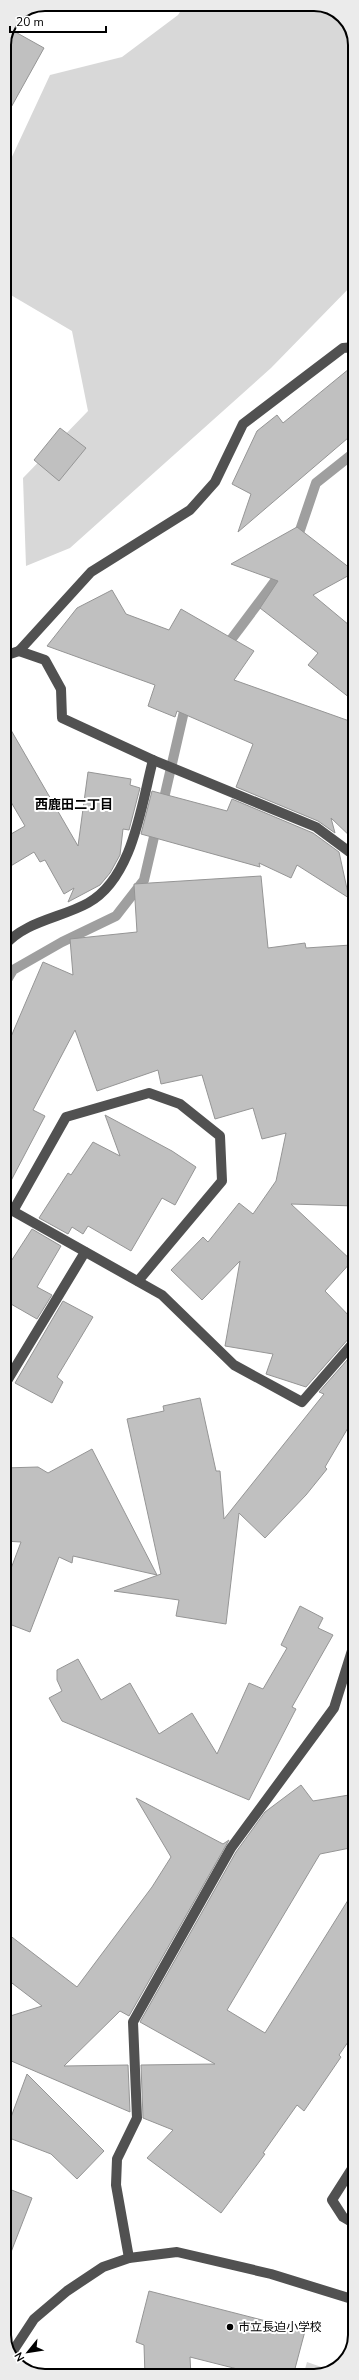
<svg xmlns="http://www.w3.org/2000/svg" width="359" height="2380" font-family="'Nunito Sans','Noto Sans JP',sans-serif">
<rect width="100%" height="100%" fill="#fff"/>
<!-- green -->
<g fill="#d8d8d8">
<path d="M185,4H319L343,16L355,40V282L271,368L70,548L26,566L23,478L88,411L72,331L4,291V174L50,75L122,57L178,15Z"/>
<path d="M307,2362L330,2370L319,2376H303Z"/>
</g>
<g fill="none" stroke-linecap="round" stroke-linejoin="round">
<!-- stream -->
<g stroke="#9f9f9f" stroke-width="10">
<path d="M296,542L316,483L355,452"/>
<path d="M224,649L284,569"/>
<path d="M162,807L185,707L189,702"/>
<path d="M4,985L13,970L62,942L116,916L144,880L157,824"/>
</g>
</g>
<!-- building -->
<g fill="#c0c0c0" stroke="#959595">
<path d="M10,29L44,48L4,120V44Z"/>
<path d="M355,364V432L238,532L251,494L232,484L257,431L277,415L283,423Z"/>
<path d="M60,428L86,448L59,481L34,460Z"/>
<path d="M297,527L355,572L313,595L355,630V702L308,665L318,653L260,608L278,581L231,564Z"/>
<path d="M112,590L126,614L169,630L181,609L254,651L234,680L355,723V841L331,818L335,833L318,821L236,787L253,744L177,711L175,717L148,706L155,685L47,646L77,608Z"/>
<path d="M4,718L78,846L88,772L131,779L130,785L140,788L129,830L123,829L120,855L110,873L100,885L68,902L74,888L64,894L45,860L40,862L34,852L4,870V838L25,826L4,790Z"/>
<path d="M152,791L227,811L232,799L313,833L339,852L349,898L297,865L291,878L259,863L260,867L141,834Z"/>
<path d="M261,876L268,948L305,943L306,948L351,945L355,996V1206L291,1204L352,1261L325,1291L355,1322V1335L350,1337L306,1387L266,1374L273,1354L225,1346L240,1261L202,1300L171,1270L203,1237L208,1242L239,1203L253,1214L276,1181L286,1133L262,1139L253,1108L215,1119L202,1075L161,1084L158,1070L97,1091L75,1030L33,1110L45,1116L4,1194V1053L43,962L73,975L70,939L137,932L134,884Z"/>
<path d="M105,1115L172,1151L196,1167L175,1205L162,1198L131,1251L88,1226L83,1234L72,1227L68,1234L39,1218L68,1173L71,1175L93,1142L120,1156Z"/>
<path d="M32,1229L61,1246L37,1287L52,1295L37,1319L4,1300V1272Z"/>
<path d="M63,1301L93,1317L57,1377L63,1382L52,1403L15,1383Z"/>
<path d="M355,1351V1416L325,1467L327,1469L306,1495L265,1538L239,1513L226,1624L176,1616L179,1600L114,1591L161,1574L127,1419L164,1411L163,1406L200,1398L216,1471H220L224,1519L324,1394L319,1392Z"/>
<path d="M92,1449L157,1575L73,1556L72,1563L59,1557L30,1632L4,1622V1587L21,1542L4,1541V1468L38,1467L48,1473Z"/>
<path d="M300,1606L323,1618L318,1628L333,1635L292,1707L296,1709L249,1800L62,1721L49,1698L62,1691L57,1680V1670L78,1659L101,1700L130,1683L159,1734L192,1713L217,1754L249,1683L263,1689L287,1648L281,1645Z"/>
<path d="M301,1785L313,1801L355,1794V1847L320,1854L227,2010L265,2033L355,1889V2032L339,2055L341,2057L304,2111L297,2105L263,2153L265,2154L221,2213L147,2158L173,2130L143,2118L141,2065L215,2064L140,2022L236,1852L265,1812Z"/>
<path d="M136,1798L223,1844L229,1840L129,2016L120,2011L64,2066L128,2065L130,2112L9,2060L4,2050V2018L42,2006L4,1977V1931L77,1987L152,1887L171,1857Z"/>
<path d="M27,2074L104,2151L77,2179L51,2154L4,2136Z"/>
<path d="M4,2187L32,2198L6,2265H4Z"/>
<path d="M149,2291L305,2331L293,2376H265L190,2357L191,2376H145L144,2345L136,2342Z"/>
</g>
<g fill="none" stroke-linecap="round" stroke-linejoin="round">
<!-- minor -->
<g stroke="#515151" stroke-width="10">
<path d="M19,651L91,572L190,510L215,482L243,424L343,348L355,347"/>
<path d="M4,656L19,651L45,660L61,689L62,718L153,760L316,827L355,856"/>
<path d="M4,946C25,921 61,918 88,903C133,878 141,806 153,760"/>
<path d="M4,1206L162,1295L234,1365L302,1402L355,1341"/>
<path d="M13,1211L66,1117L149,1093L180,1104L220,1136L222,1181L138,1281"/>
<path d="M4,1386L85,1252"/>
<path d="M355,2164L332,2200L343,2217L355,2224"/>
<path d="M129,2258L116,2185L117,2159L137,2118L133,2022L231,1848L334,1708L355,1641"/>
<path d="M11,2354L34,2319L67,2291L103,2267L129,2258L177,2252L271,2274L355,2300"/>
</g>
</g>
<!-- markers -->
<circle fill="#000" stroke="#fff" stroke-width="1.5" cx="230" cy="2327" r="4"/>
<g text-anchor="middle" stroke-width="4" stroke-linejoin="round" paint-order="stroke">
<!-- poi labels -->
<g font-size="12" fill="#000" stroke="#fff" text-anchor="start">
<text x="238" y="2331">市立長迫小学校</text>
</g>
<!-- neighbourhood labels -->
<g font-size="13" font-weight="bold" fill="#000" stroke="#fff">
<text x="74" y="809">西鹿田二丁目</text>
</g>
</g>
<!-- crop -->
<path d="M0 0H359V2380H0ZM45 11H314A34 34 0 0 1 348 45V2335A34 34 0 0 1 314 2369H45A34 34 0 0 1 11 2335V45A34 34 0 0 1 45 11Z" fill="#ebebeb" fill-rule="evenodd"/>
<path fill="none" stroke="#000" stroke-width="2" d="M45 11H314A34 34 0 0 1 348 45V2335A34 34 0 0 1 314 2369H45A34 34 0 0 1 11 2335V45A34 34 0 0 1 45 11Z"/>
<!-- north arrow -->
<g transform="translate(28 2352) rotate(240)" stroke="#ffffff" stroke-width="3" paint-order="stroke">
<path d="M0-3L7 15L0 10L-7 15Z" fill="#000000"/>
<text y="-6" font-size="11" font-weight="bold" text-anchor="middle" fill="#000000">N</text>
</g>
<!-- scale -->
<path d="M10 26v6h96v-6" fill="none" stroke="#000000" stroke-width="2"/>
<text x="16" y="26" font-size="12" fill="#000000" stroke="#ffffff" stroke-width="3" paint-order="stroke">20 m</text>
</svg>
